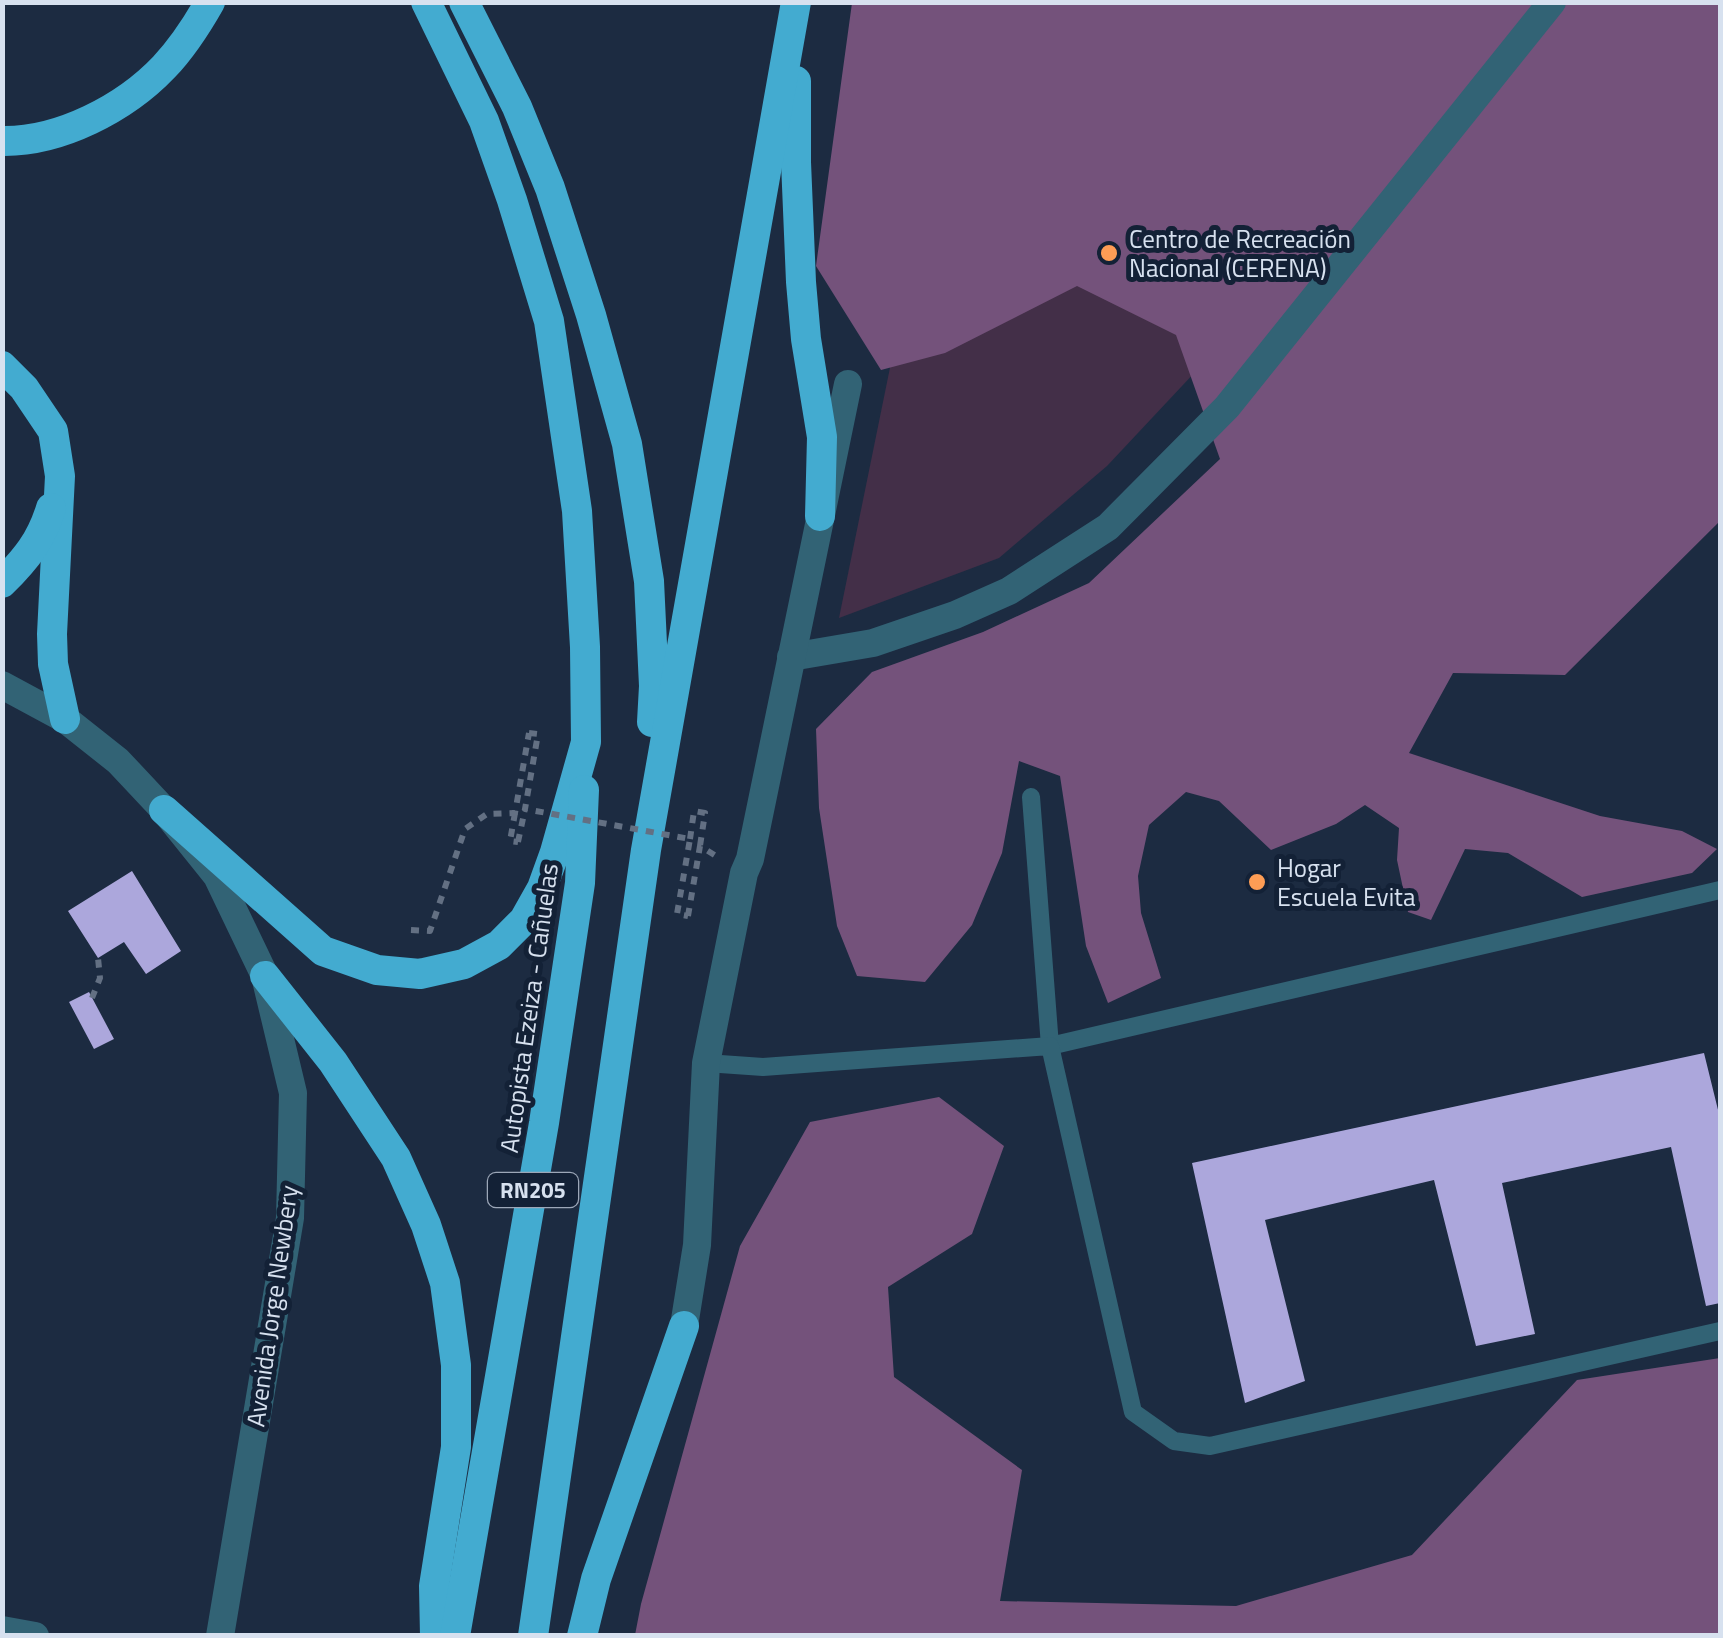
<svg xmlns="http://www.w3.org/2000/svg" width="1723" height="1638" font-family="'Titillium Web',sans-serif">
<rect width="100%" height="100%" fill="#1c2b41"/>
<!-- green -->
<path fill="#432f48" d="M1395,159L1107,466L999,558L839,618L894,348Z"/>
<!-- forest -->
<g fill="#74527b">
<path d="M852,3H1720V521L1565,675L1453,673L1409,753L1600,816L1682,831L1717,849L1692,873L1582,897L1508,853L1465,849L1431,920L1408,912L1397,860L1399,828L1365,805L1336,824L1271,850L1219,801L1186,792L1149,825L1138,876L1141,913L1161,978L1108,1003L1086,946L1060,776L1019,761L1002,853L972,925L925,982L857,976L837,926L819,808L816,729L872,672L983,632L1089,583L1220,459L1176,335L1077,286L945,353L881,370L816,266Z"/>
<path d="M939,1097L1004,1146L972,1234L888,1287L894,1377L1022,1470L1000,1601L1236,1606L1412,1555L1577,1380L1720,1358V1635H635L641,1604L740,1246L810,1122Z"/>
</g>
<!-- building -->
<g fill="#aca7dc">
<path d="M132,871L181,951L146,974L124,942L98,958L68,911Z"/>
<path d="M89,992L114,1039L94,1049L69,1002Z"/>
<path d="M1704,1053L1720,1118V1303L1706,1306L1671,1147L1502,1183L1535,1334L1476,1346L1434,1180L1265,1220L1305,1381L1245,1403L1192,1163Z"/>
</g>
<g fill="none" stroke-linecap="round" stroke-linejoin="round">
<!-- path -->
<g stroke="#637083" stroke-width="6" stroke-dasharray="8 8" stroke-linecap="butt">
<path d="M515,813L510,841L518,842"/>
<path d="M690,839L694,811L705,813L700,846"/>
<path d="M518,842L525,809"/>
<path d="M688,916L700,846L721,859"/>
<path d="M411,930L430,931L465,829L487,814L515,813L529,733"/>
<path d="M92,998L100,978L98,958"/>
</g>
<!-- service -->
<g stroke="#326375" stroke-width="18">
<path d="M1031,797L1050,1046L1720,890"/>
<path d="M706,1063L763,1067L1050,1046L1133,1412L1174,1441L1210,1446L1720,1331"/>
</g>
<!-- minor -->
<g stroke="#326375" stroke-width="28">
<path d="M791,657L873,643L955,615L1009,591L1108,527L1227,407L1552,2"/>
<path d="M684,1326L697,1245L706,1063L744,873L750,859L848,384"/>
<path d="M2,1630L35,1636"/>
<path d="M220,1636L290,1218L293,1093L265,976"/>
</g>
<!-- tertiary -->
<path stroke="#326375" stroke-width="28" d="M2,685L65,719L118,761L164,810L217,876L265,976"/>
<!-- motorway -->
<g stroke="#43abd0" stroke-width="30">
<path d="M464,2L517,107L550,188L591,315L627,444L649,581L654,686L652,722"/>
<path d="M796,81V162L801,282L806,339L822,437L820,516"/>
<path d="M2,141C60,142 125,108 164,67C182,48 197,25 210,2"/>
<path d="M2,366L24,388L53,431L60,476L52,634L53,664L65,719"/>
<path d="M2,583C26,559 41,541 51,508"/>
<path d="M164,810L323,951L377,970L420,974L464,964L499,945L524,920L542,888L555,852L586,742L585,647L577,511L549,321L512,200L484,121L426,2"/>
<path d="M265,976L333,1062L396,1158L426,1225L445,1283L456,1365V1447L434,1586L435,1636"/>
<path d="M455,1636L544,1123L580,883L584,790"/>
<path d="M533,1636L646,850L796,2"/>
<path d="M582,1636L596,1579L684,1326"/>
</g>
<!-- path-bridge -->
<path stroke="#637083" stroke-width="6" stroke-dasharray="8 8" stroke-linecap="butt" d="M529,733L538,734L525,809L690,839L677,914L688,916"/>
</g>
<!-- markers -->
<g fill="#fd9d55" stroke="#132136" stroke-width="4">
<circle cx="1109" cy="253" r="10"/>
<circle cx="1257" cy="882" r="10"/>
</g>
<g text-anchor="middle" stroke-width="10" stroke-linejoin="round" paint-order="stroke">
<!-- shield labels -->
<rect fill="#132136" stroke="#9ca7b8" stroke-width="2.5" x="488" y="1173" width="90" height="34" rx="8"/>
<g font-size="22" font-weight="bold" fill="#d7e1ef">
<text x="533" y="1198">RN205</text>
</g>
<!-- poi labels -->
<g font-size="25" fill="#d7e1ef" stroke="#132136" text-anchor="start">
<text x="1129" y="248">Centro de Recreación<tspan x="1129" dy="29">Nacional (CERENA)</tspan></text>
<text x="1277" y="877">Hogar<tspan x="1277" dy="29">Escuela Evita</tspan></text>
</g>
<!-- street labels -->
<g font-size="25" fill="#d7e1ef" stroke="#132136">
<text transform="translate(529 1008) rotate(-82)" y="9">Autopista Ezeiza - Cañuelas</text>
<text transform="translate(272 1306) rotate(-82)" y="9">Avenida Jorge Newbery</text>
</g>
</g>
<!-- border -->
<rect width="1723" height="1638" fill="none" stroke="#d7e1ef" stroke-width="10"/>
</svg>
